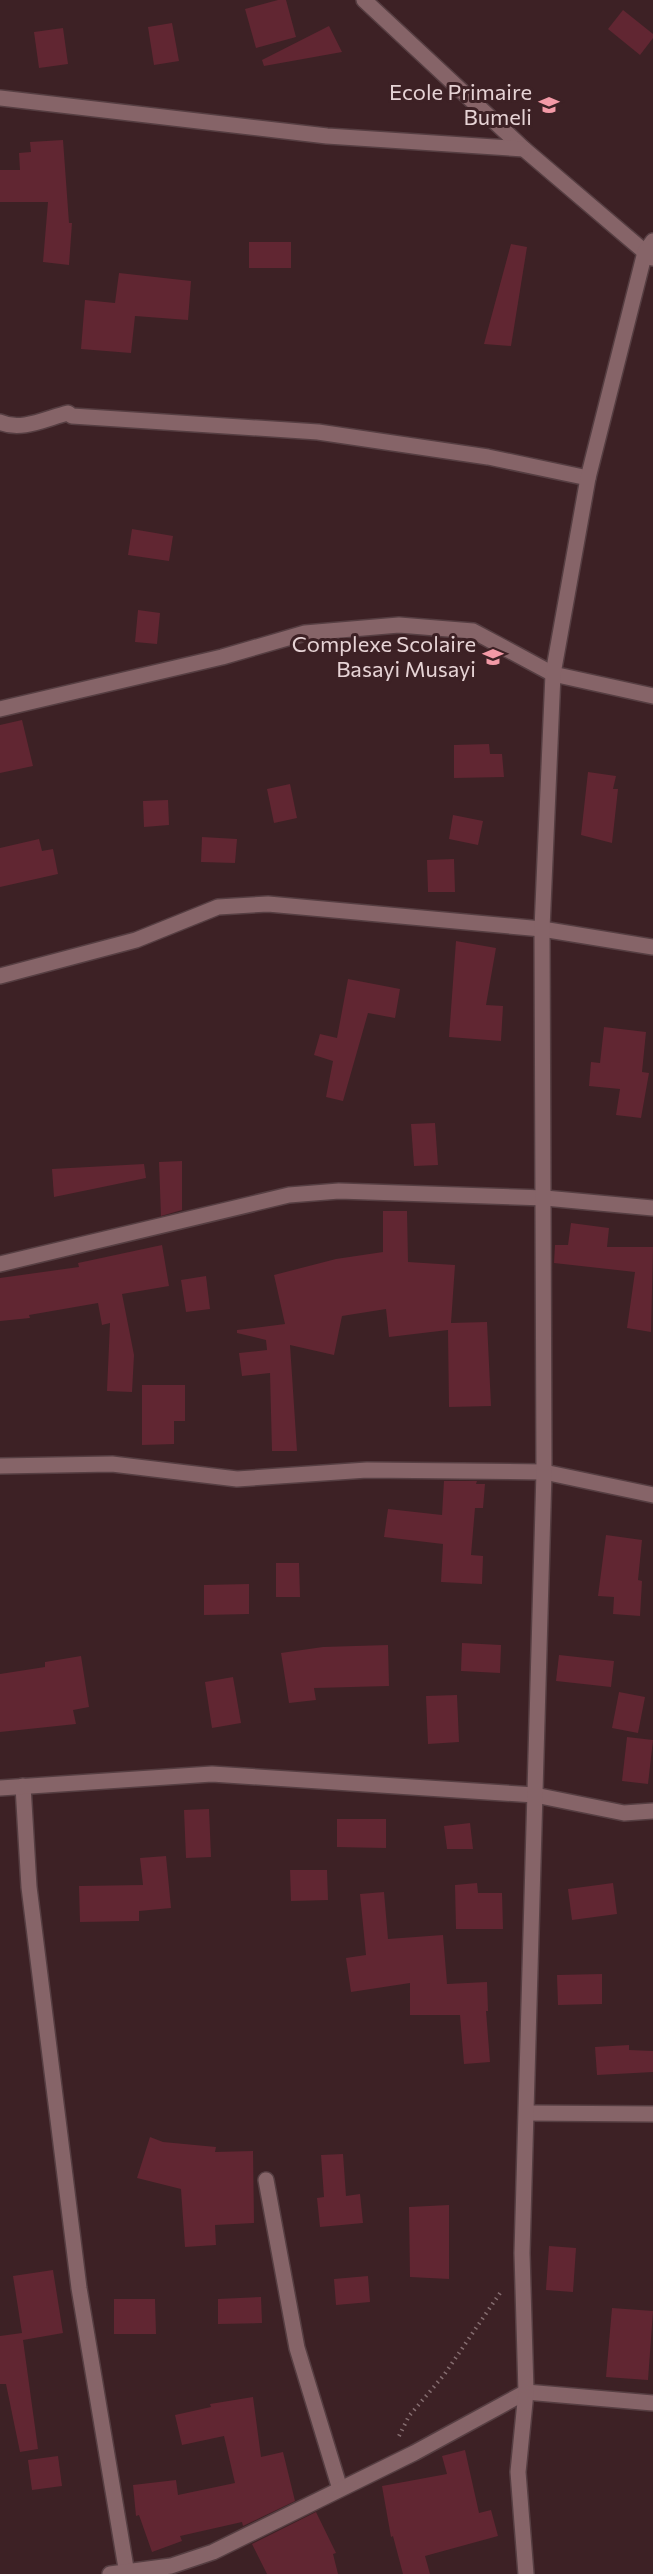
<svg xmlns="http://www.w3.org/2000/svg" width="653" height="2574" font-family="Commissioner,sans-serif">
<rect width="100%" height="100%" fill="#3d2125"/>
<!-- building -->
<g fill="#612632">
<path d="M278,0H286L296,37L256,48L245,9Z"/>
<path d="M623,10L653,34V38L640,55L608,29Z"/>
<path d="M172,23L179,61L154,65L148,27Z"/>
<path d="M329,26L342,52L264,66L262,60Z"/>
<path d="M63,28L68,64L39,68L34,32Z"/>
<path d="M63,140L69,223H72L69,265L43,262L48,202H0V170H20L19,153L31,152L30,142Z"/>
<rect x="249" y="242" width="42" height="26"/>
<path d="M511,244L527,247L511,346L484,344Z"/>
<path d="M119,273L191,281L188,320L135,316L131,353L81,349L85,300L115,303Z"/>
<path d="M132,529L173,536L169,561L128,555Z"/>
<path d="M138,610L160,613L157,644L135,642Z"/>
<path d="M22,720L33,766L0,773V725Z"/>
<path d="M489,744L490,754H502L504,777L454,778V745Z"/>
<path d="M588,772L616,776L613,789H618L612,843L581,835Z"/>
<path d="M290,784L297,818L274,823L267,789Z"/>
<path d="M168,800L169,825L144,827L143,801Z"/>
<path d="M453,815L483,821L478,845L449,839Z"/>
<path d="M202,837L237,839L235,863L201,862Z"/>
<path d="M39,839L42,851L53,849L58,874L0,887V848Z"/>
<path d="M454,859L455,892H428L427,860Z"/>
<path d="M456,941L496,948L486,1005L503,1006L501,1041L449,1037Z"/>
<path d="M348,979L400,989L395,1018L368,1013L343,1101L326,1097L333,1061L314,1055L320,1034L337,1038Z"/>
<path d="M604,1027L646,1032L642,1072L649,1073L641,1118L616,1115L620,1089L589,1086L591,1062L600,1063Z"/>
<path d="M435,1123L438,1165L414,1166L411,1124Z"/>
<path d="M182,1161V1210L161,1216L159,1162Z"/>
<path d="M144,1164L146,1178L54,1197L52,1169Z"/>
<path d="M383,1211H407L408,1262L455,1265L451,1323L487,1322L491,1406L449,1407L448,1330L389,1337L386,1309L342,1316L334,1355L290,1345L297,1451H272L270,1373L242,1376L239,1353L267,1350L266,1340L237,1333V1330L285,1324L274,1275L336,1259L383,1252Z"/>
<path d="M571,1223L609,1228L607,1247H653L651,1332L627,1328L635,1272L554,1263L555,1245H568Z"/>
<path d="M162,1245L169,1286L122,1294L134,1355L132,1392L107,1391L110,1323L102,1325L98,1303L29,1315L30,1318L0,1321V1278L79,1267L78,1263Z"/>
<path d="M206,1276L210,1309L186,1312L181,1280Z"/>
<path d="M142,1385H185V1421H174V1444L142,1445Z"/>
<path d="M444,1481H477L476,1484H485L483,1508H475L471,1555L483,1556L482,1584L441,1582L443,1544L384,1537L388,1509L442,1515Z"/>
<path d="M606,1535L642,1540L638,1580L642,1581L640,1616L613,1614L614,1597L598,1596Z"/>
<path d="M276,1563H299L300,1597H276Z"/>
<path d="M249,1584V1614L204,1615V1585Z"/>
<path d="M462,1643L501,1645L500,1673L461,1671Z"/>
<path d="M388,1645L389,1686L314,1688L316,1700L289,1703L281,1653L323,1647Z"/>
<path d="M559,1655L614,1661L611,1687L556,1681Z"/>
<path d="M81,1656L89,1707L73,1710L76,1724L0,1732V1674L45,1667V1662Z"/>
<path d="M233,1677L241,1723L212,1728L205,1682Z"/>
<path d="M619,1692L645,1697L638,1733L612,1728Z"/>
<path d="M457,1695L459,1742L428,1744L426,1696Z"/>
<path d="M627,1737L653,1740L648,1784L622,1781Z"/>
<path d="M209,1809L211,1857L186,1858L184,1810Z"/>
<path d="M337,1819H386V1848L337,1847Z"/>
<path d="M470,1823L473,1849H447L444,1826Z"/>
<path d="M166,1856L171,1908L139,1911V1921L80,1922L79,1886L143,1885L140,1858Z"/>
<path d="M290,1870H327L328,1900L291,1901Z"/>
<path d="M477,1883L478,1893H502L503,1929H456L455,1885Z"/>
<path d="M613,1883L617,1914L572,1920L568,1889Z"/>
<path d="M384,1892L388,1939L443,1935L447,1984L487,1982L488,2011H486L490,2062L464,2064L460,2015H410V1983L351,1992L346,1958L366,1955L360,1894Z"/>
<path d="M602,1974V2004L558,2005L557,1975Z"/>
<path d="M629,2045V2050L653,2051V2072L597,2075L595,2047Z"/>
<path d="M150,2137L163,2142L216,2147L215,2152L253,2151L254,2223L215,2225L216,2245L185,2247L181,2189L137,2178Z"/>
<path d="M343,2154L346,2196L360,2194L363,2223L320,2227L317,2198L324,2197L321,2155Z"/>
<path d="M449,2205V2279L410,2277L409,2207Z"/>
<path d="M549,2246L576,2248L573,2292L546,2290Z"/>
<path d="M53,2270L63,2333L23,2340L38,2449L20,2452L6,2384H0V2336L22,2333L13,2276Z"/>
<path d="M368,2276L370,2302L336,2305L334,2279Z"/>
<path d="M261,2297L262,2323L218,2324V2299Z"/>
<path d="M114,2299H155L156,2334H114Z"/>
<path d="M612,2308L653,2311L648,2380L606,2377Z"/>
<path d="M253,2397L261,2457L283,2452L295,2501L243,2526L242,2522L180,2536L182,2541L152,2552L139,2515L136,2516L133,2485L176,2480L178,2495L235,2483L224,2436L182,2445L175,2415L211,2407L210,2404Z"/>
<path d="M465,2450L479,2513L491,2510L498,2536L425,2556L430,2574H403L393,2536L391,2537L382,2486L447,2474L442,2456Z"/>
<path d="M58,2456L62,2486L32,2490L28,2460Z"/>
<path d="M316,2512L336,2553L333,2554L338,2574H267L252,2544Z"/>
</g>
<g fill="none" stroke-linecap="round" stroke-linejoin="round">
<!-- street casing -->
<g stroke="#563e42" stroke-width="18">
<g id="street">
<path d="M364,0L524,149L652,258"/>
<path d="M0,98L327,136L524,149"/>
<path d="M0,422C21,432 47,418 68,413L72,416L318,432L488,457L588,478"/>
<path d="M0,709L222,657L305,633L399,625L473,631L553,674L653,696"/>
<path d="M0,976L136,940L218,907L268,904L542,929L653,947"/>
<path d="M0,1264L289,1195L339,1191L545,1198L653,1208"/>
<path d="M0,1466L112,1464L237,1479L367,1470L544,1472L653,1495"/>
<path d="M23,1786L29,1887L79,2288L127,2574"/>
<path d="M0,1788L212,1774L535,1795L624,1813L653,1811"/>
<path d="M527,2113L653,2114"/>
<path d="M266,2180L297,2348L340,2489"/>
<path d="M110,2574L171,2566L213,2552L414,2453L526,2392L653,2403"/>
<path d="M526,2574L518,2472L526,2392L522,2253L544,1472L542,929L553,674L588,478L645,252L653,241"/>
</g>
</g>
<!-- path -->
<path stroke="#856d70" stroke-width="4" stroke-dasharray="1.5 4.5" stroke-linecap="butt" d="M399,2436L409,2416L444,2375L500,2293"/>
<!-- street -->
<use href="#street" stroke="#866468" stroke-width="15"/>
</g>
<!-- icons -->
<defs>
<g id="school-bare" transform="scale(1.62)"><path d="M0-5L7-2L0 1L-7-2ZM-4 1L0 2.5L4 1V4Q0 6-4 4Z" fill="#f39aa7" stroke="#3d2125" stroke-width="2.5" paint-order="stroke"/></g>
</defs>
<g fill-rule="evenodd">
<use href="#school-bare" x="549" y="105"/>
<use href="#school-bare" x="493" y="657"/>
</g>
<g text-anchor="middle" stroke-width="6" stroke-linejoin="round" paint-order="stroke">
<!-- poi labels -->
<g font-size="22" fill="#e6d3d5" stroke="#3d2125" text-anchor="end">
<text x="532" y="100">Ecole Primaire<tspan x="532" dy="25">Bumeli</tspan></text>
<text x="476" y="652">Complexe Scolaire<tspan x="476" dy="25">Basayi Musayi</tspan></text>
</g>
</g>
</svg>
